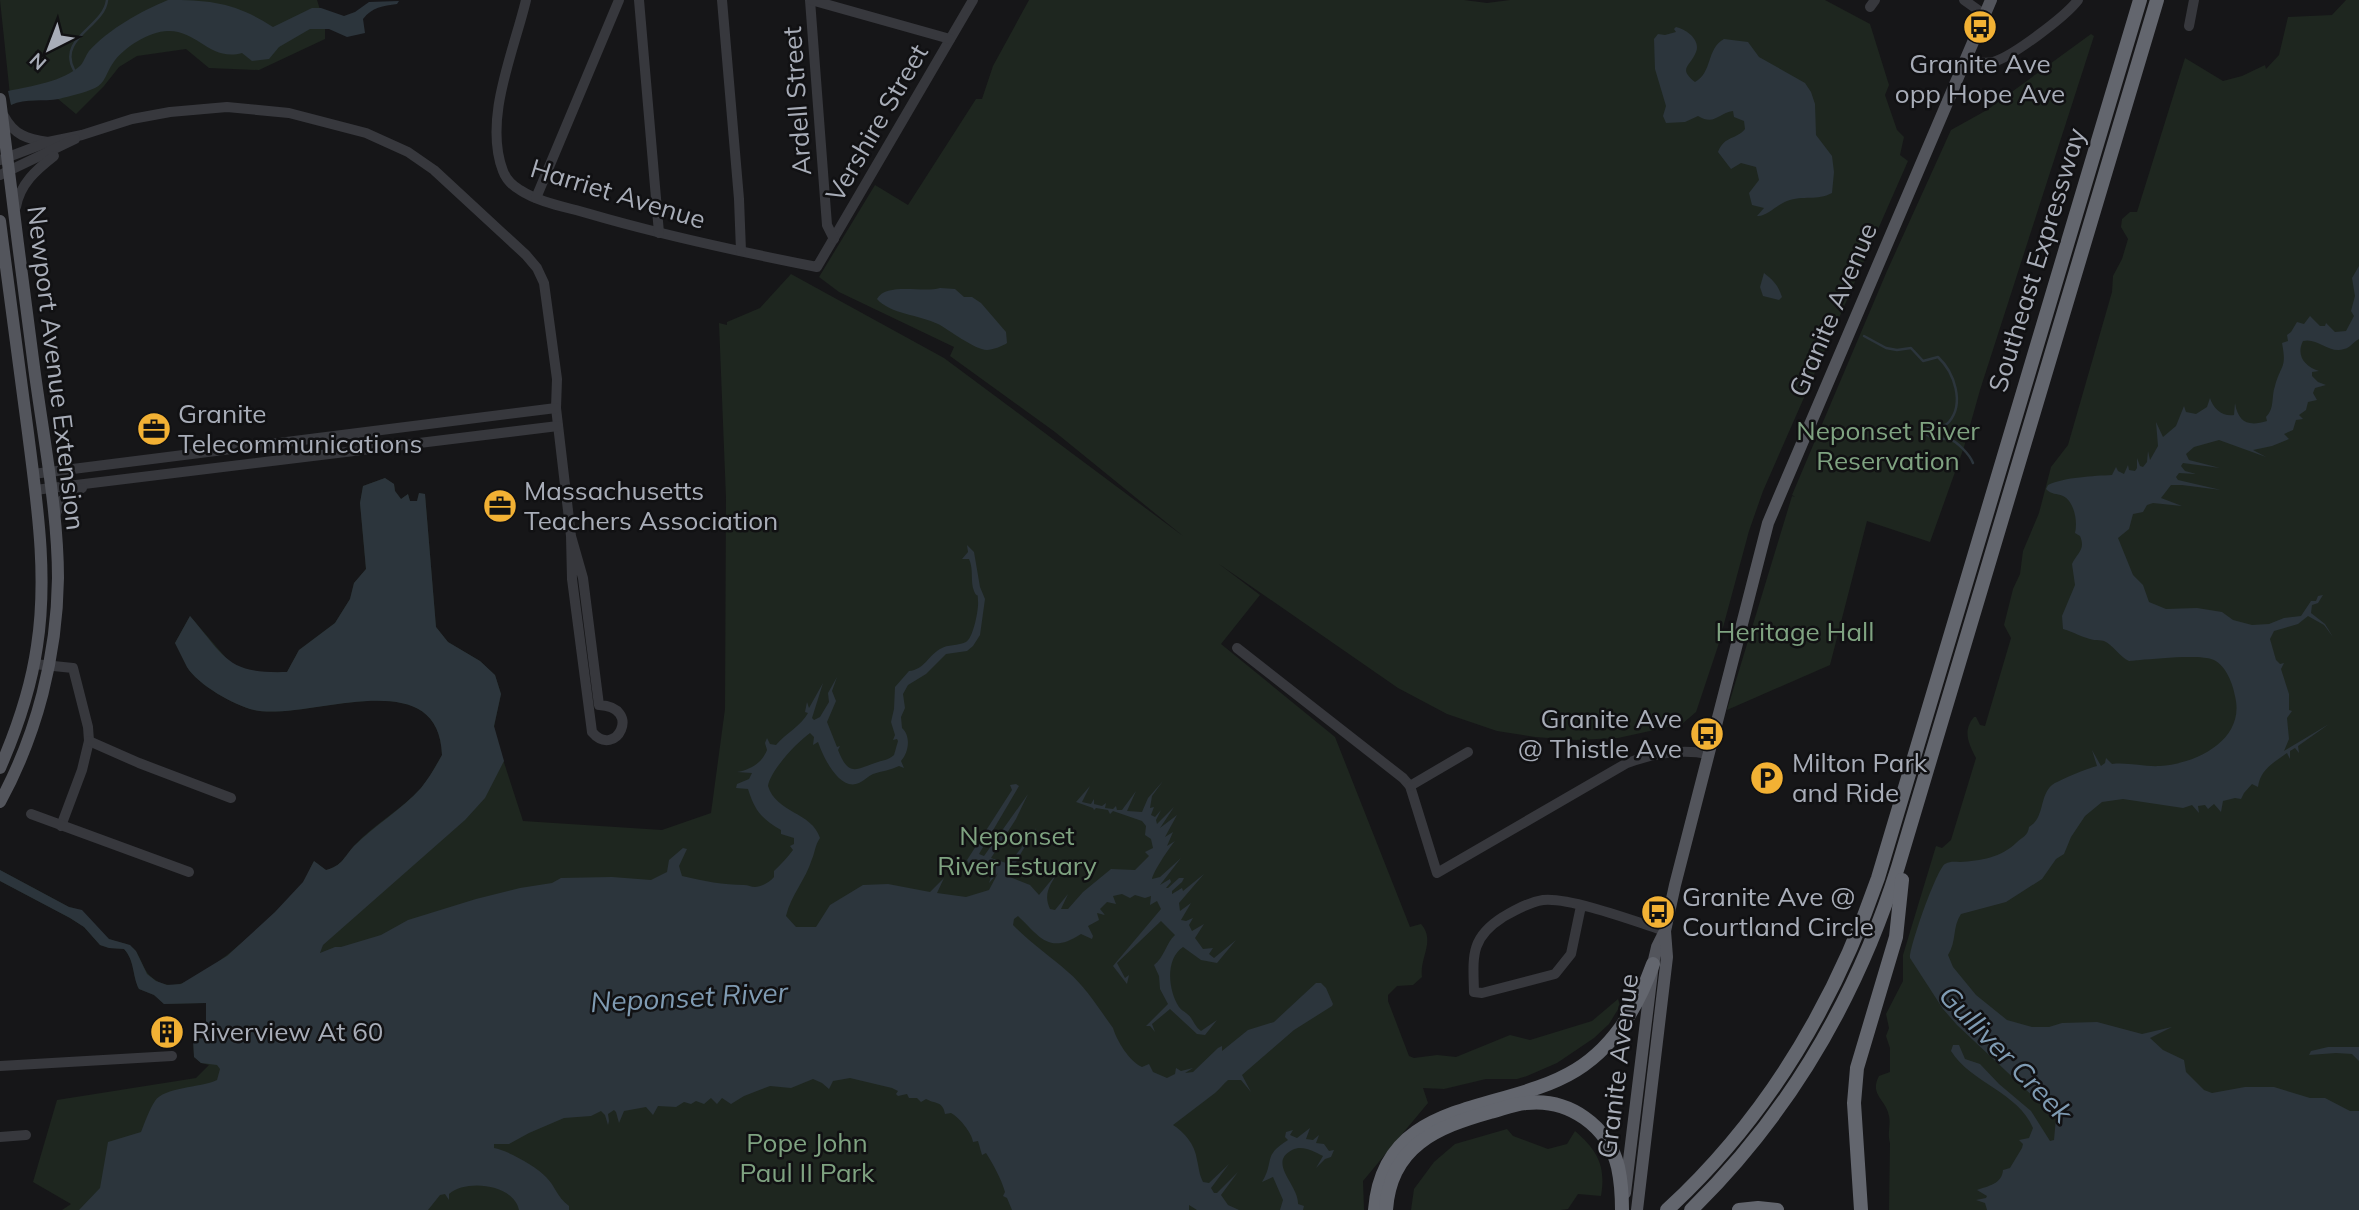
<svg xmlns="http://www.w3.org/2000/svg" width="2359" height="1210" font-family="Mulish,sans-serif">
<rect width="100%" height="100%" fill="#161618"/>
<!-- green -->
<g fill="#1e261f">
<path d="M0,0H317L325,25V39L259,70L209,68L186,49L137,56L119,67L104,86L76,114L58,99L19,101L11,105Z"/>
<path d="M1029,0H1464L1487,3L1510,0H1825L1870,24L1889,85L1885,95L1897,130L1904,137L1900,155L1908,161L1763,491L1749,531L1718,646L1696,712L1682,724L1618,738L1576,740L1535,737L1497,731L1447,714L1398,688L1219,564L1260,595L1221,644L1335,737L1410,927L1421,924C1436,941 1419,958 1422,977L1413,985L1397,986L1388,995V1001L1409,1056L1414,1058L1437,1055L1456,1057L1510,1035L1530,1040L1592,1021L1618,999L1620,1006L1609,1024L1594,1038L1557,1063L1527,1076L1517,1079H1486L1444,1089L1423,1088L1428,1103L1363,1181L1364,1210H62L71,1204L33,1182L57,1100L196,1078L209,1065L201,1063L194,1057L193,1039L206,1038V1003L164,1004L154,995L139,989C132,975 135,961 124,949L109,948L100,945L84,927L70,918L0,881V870L69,907C93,912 91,931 109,939C118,943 127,942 134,949C142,958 143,972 154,979C162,985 170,986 179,984C210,977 281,909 302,884C308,877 309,869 314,861L326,870C342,866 344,857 354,846C374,824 401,810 421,788C430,778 435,766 442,755C439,659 306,722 254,710C234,705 198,685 187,667C183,659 179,651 175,643L190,616L233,666L256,673L287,672L299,650L335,623L350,599L354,583L366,569L360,503L363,486L385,478L394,484L395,491L401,499L408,494L410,501H417L419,493L425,494L436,627L448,642L480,661L495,675L501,694L494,727L499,747L523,821L662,830L711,813L725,709L726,498L719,323L727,325V322L760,308L791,274L944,358L1183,536L1055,432L950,356L954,347L839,292L819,277L875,185L908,205L976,99H982L993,66Z"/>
<path d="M2346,0H2359V1210H1889L1890,1143C1887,1133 1891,1125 1889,1116C1886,1099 1869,1095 1879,1076L1890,1072V1048L1886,1036L1889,1028L1886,1014L1903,981V955L1936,846L1942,848L1951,840L1976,758C1969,744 1962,731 1974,717H1976L1980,725L1985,726L2011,638L2004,625L2013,589L2020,574L2023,551L2039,513L2051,467L2068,445L2112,292L2113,276L2122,259L2128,239L2121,227L2122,219L2130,212H2137L2185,58L2223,81L2242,76L2265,65L2266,69L2279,55L2288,17L2332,15Z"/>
<path d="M2091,34L2094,36L1980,390L1964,447L1930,542L1867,521L1830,665L1727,710L1792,496L1795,497L1792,495L1887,271L1951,130L1987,110Z"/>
<path d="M1507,1129L1513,1136L1548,1149L1567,1144L1575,1131C1598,1151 1606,1166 1601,1196L1578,1194L1568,1209L1561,1210H1411L1414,1189L1434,1162L1455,1144Z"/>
</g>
<!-- water -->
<g fill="#2c353c">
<path d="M168,0C212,0 236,3 273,27L312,8H321L344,16L355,12L369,2L399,1L397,4C383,6 372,7 363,19L365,33L347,37L329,29H310L279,47L269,59L252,61L242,53C211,62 197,30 168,31C149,31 123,48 113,63C107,71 105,84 95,88C84,93 70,96 59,99C43,102 26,98 11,105L8,91C31,86 63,82 81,65C84,61 86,55 89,51C109,29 141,11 168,0Z"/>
<path d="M1676,27C1686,29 1701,40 1696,52C1691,66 1677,68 1695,82C1713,72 1706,49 1724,39L1748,42L1759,57L1805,83L1811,92L1815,104L1816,135L1832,156L1834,172L1832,193C1817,201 1803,195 1787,201C1776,205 1767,217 1757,216L1764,208L1752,205L1749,193L1759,180L1756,167L1741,163L1731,169L1718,152C1725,135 1736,140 1745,129L1744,121L1734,117L1733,111C1718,113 1715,126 1698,116L1685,122L1666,123L1663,116L1666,106L1655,69L1654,39L1658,34L1665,35L1676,32L1674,29Z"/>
<path d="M2359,266V339C2353,342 2350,348 2344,349C2329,354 2317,337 2303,341C2296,355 2304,366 2319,371L2312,372V376L2318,382L2326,385L2315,388L2313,393L2317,400L2308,402L2306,410L2299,415L2303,419L2296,420L2293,430L2284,434L2289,439L2272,446L2253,450L2266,457L2219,440L2194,447L2186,454L2189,460L2220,468L2183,463L2181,466L2185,471L2196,474L2179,473L2176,477L2178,480L2221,490L2182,485H2171L2161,498L2182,506L2153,503L2147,505L2143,512L2133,514L2129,529L2118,538L2133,575L2143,585L2149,602L2166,609L2197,608L2222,612L2233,620L2252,625L2269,624L2284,618L2301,616L2311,601H2316L2318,596L2323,595L2318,603L2312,605L2311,613L2325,624L2333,637L2324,625L2308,616L2298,624L2274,631L2270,639L2276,660L2280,664L2284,663L2281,669L2289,694V710L2292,711L2287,718L2289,739L2284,751L2329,724L2298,746L2299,753L2295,748L2290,751V759L2287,753C2274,762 2260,770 2258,787L2252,784L2244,793L2241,799L2235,798L2223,801L2221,812L2214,804L2208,809L2205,805L2198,806L2199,813L2192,805L2183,808L2123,799L2102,802L2085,816L2071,837L2064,854L2056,859L2042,879L2006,902L1961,914C1952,927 1957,941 1948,955L1953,967L1976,995L2007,1020L2032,1027H2049L2062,1023L2097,1022L2142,1034L2172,1027L2150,1038L2163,1050L2184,1060L2186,1072L2204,1090L2212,1093L2245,1087H2274L2310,1098H2325L2350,1111H2359V1210H1987L1985,1203L1976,1200L1986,1198L1987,1196L1977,1190C1988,1186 2002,1184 2003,1170L2010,1168L2022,1148L2023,1144L2019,1140L2029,1138L2033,1128C2018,1092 1971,1083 1951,1051L1953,1045H1959L1965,1059L1980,1064L1999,1084L2031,1111L2050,1141L2054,1140L2056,1118L1957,1025L1943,1009L1910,958C1909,948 1937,868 1945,864C1951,861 1954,862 1960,862C1980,861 2002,857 2016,843C2022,837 2028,836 2029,827C2045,818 2039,796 2052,785C2057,781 2088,768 2097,766L2092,750L2101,766L2105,763L2106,758L2112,764C2128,762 2144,767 2160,766C2196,764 2246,740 2235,696C2233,684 2226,666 2214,660C2200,654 2157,659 2140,660C2139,660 2130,661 2129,661C2120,657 2113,645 2104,641C2101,640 2097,640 2094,640C2083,638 2074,632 2063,629L2062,616L2075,585L2072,564C2077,553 2086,550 2080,536L2075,533C2078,521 2074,501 2063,496C2056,493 2052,495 2046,489L2048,485C2065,477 2094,476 2112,475L2116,467L2118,471L2124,474L2128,465L2129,470L2135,471L2137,468V458L2140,466L2143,467L2147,462L2148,451L2150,460L2158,446L2156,422L2163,437L2176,426L2184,406L2186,412L2196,414L2207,407L2210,398C2213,409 2223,417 2234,415L2235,403C2238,422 2248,427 2267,421L2266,417C2275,408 2271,397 2275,386C2281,364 2287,369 2282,343L2288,341L2287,335L2291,332L2297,322L2304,324L2310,316L2320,326H2325L2326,323L2335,332L2346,331L2354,316L2351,311L2355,296L2352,278Z"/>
<path d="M1764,273C1773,280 1778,285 1782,297L1779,300L1763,296L1760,287Z"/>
<path d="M940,288L955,289L964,297H972L981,303L1006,332L1007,343C1003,346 992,350 987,350C975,350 948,329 938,324C920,315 890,314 877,299C886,282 923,293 940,288Z"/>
<path d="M385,478L394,484L395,491L401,499L408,494L410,501H417L419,493L425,494L436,627L448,642L480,661L495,675L501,694L494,726L504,761L485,798L465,820L323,945L320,953L335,947H341L381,935L408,920L476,899L520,888L552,883L561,878L612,877L651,880L667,872L669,860L683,848L687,849L679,866L682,876C703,881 724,885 744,885C748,885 751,887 755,887C761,887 770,882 774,877V871C781,864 787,858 793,850L790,846L794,844V838L781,834V830C761,818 755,811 748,789L736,788L737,784L749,779L752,773L737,772C750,770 762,763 767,750L765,743L767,738L770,744L776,745C785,734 802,725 808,713L805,712L807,702L809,708L823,683L812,718L814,720L820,717L829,702L828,693L837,677L832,691L836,701L827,722L837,747L840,746L838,750C849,778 856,769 878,762C884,760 888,760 894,755L898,741L897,739L893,740L895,735L891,722L894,709L895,687L909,671C924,670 929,655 940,649C948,644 958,646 966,642C973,639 979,609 978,601C978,591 977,599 974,591C970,581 974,570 969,559H962L968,552L967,545L974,552L980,587L985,599L980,635L973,646L967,651L946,654L926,674L908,685L903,694L905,708L901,717L902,728C911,736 909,752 901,761L904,768L899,766C891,770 882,771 873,774C868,776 864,781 859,783C839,792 823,756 818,742L813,745L814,737L810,733C797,742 770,771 768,786C776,813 812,812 820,838C815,845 815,852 812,859C806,879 791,895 786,916L796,927H816L830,905L863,885L888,884L930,892L944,878L937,893L966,897L989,890L998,873L989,883L993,871L987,864L976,859L969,864L967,860L1012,790L1010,785L1016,784L1019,786L979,854L984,856L1028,794L1016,819L991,858L1009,864L1037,827L1018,858L1010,877L1030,885L1039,895L1058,872C1050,885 1043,894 1050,909L1055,910L1068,894L1061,909H1068L1083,892L1111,869L1135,870L1149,856L1145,852L1153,848L1151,839L1145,835L1146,826L1142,821L1113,811L1110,814L1108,810L1096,808L1094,810L1093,808L1076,802L1090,786L1082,802L1091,804L1094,799V804L1102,806L1106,803L1105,808L1113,809L1116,806L1117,810H1122L1136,791L1127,811L1142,812L1148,798L1163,781L1152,796L1150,808L1154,807L1151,815L1155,817L1161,810L1156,820L1157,824L1174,807L1160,828L1177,815L1165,837L1173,832L1167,846L1175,841C1169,848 1153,872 1152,879L1160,877L1181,858L1160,885L1170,879L1171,882L1166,888H1168L1179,878H1184L1182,882L1172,891V894L1182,888L1183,891L1204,874L1179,903L1180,911L1191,903L1181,920L1186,921L1193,918L1189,925L1192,931L1204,924L1195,938L1203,949L1213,948L1209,954L1214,958L1236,940L1217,963L1201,960L1183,947C1165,959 1168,990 1179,1007C1183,1012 1188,1013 1191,1018C1195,1024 1196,1027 1201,1031L1217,1020L1205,1035L1197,1034L1170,1009L1152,1024L1155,1032L1150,1026H1146L1168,1004L1160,989L1159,976L1154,965C1164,958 1166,943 1175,935L1161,921L1117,963L1125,978L1129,975L1127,984L1113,966L1161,909L1157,901L1150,905L1151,896L1145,898L1135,895L1130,898L1122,894L1113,896L1116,904L1107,902L1100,909L1105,915L1097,913L1099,920L1088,926L1093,936L1092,939L1081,934C1049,955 1040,937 1018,916L1014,919L1013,925C1029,942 1051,957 1068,972C1086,987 1099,1009 1113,1028C1117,1041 1129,1061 1142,1067L1149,1064L1153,1072L1167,1078L1175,1074L1176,1068L1181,1071L1193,1068L1185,1073L1193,1072L1218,1048L1222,1046V1051L1248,1030L1274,1022L1316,983H1321L1326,988L1333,1004L1332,1006L1294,1030L1242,1075L1251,1092L1241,1080H1228C1223,1084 1220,1089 1215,1093C1201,1104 1187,1114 1173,1125C1184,1132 1195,1144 1197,1160C1199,1168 1199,1174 1203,1182L1209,1183L1229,1164L1211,1188L1214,1193H1217L1238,1172L1221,1195L1228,1205L1239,1210H1197L1189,1205V1210H1012L1007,1198L1003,1196L1005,1192C1001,1178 993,1164 986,1153L982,1155L978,1141L973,1142C972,1133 959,1117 951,1113L945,1114C943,1101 935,1104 926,1099L921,1102L917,1098H909L907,1094L898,1096L896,1094L898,1091L892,1088L850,1078L833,1081L829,1089L822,1083L813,1079L791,1088L770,1086L744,1096L731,1104L722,1098L717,1104L711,1098L704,1104L696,1101L691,1104L684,1102L676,1107L658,1106L653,1115L646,1107L624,1111L619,1123L616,1112L614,1110L608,1114L609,1121L608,1125L605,1115L601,1111L591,1116L564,1118L529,1133L509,1144H494V1148C507,1150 537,1167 546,1177C556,1187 556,1196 569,1206V1210H519C514,1184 466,1179 449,1194V1200L445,1194L440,1195L428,1210H79L100,1188L108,1142L141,1132C145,1122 149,1110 155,1101C164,1087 200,1088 217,1080L220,1069L217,1065L201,1063L194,1057L193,1039L206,1038V1003L164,1004L154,995L139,989C132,975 135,961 124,949L109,948L100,945L84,927L70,918L0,881V870L69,907L82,910L109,939L130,945L136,951L147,974L156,981L167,985L181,984L227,956L275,912L303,882L314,861L326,870C342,866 344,857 354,846C375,825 401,810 421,788C429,778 436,766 442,755C439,659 306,722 254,710C234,705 198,685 187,667C183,659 179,651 175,643L190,616C226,658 227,674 287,672L299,650L335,623L350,599L354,583L366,569L360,503L363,486Z"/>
<path d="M2328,1047H2359V1061L2352,1054L2336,1053L2309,1055L2311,1051Z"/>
<path d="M1310,1128L1306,1139L1313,1140L1319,1135L1316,1143L1324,1144L1329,1151L1334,1150L1331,1157L1325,1159L1316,1168L1323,1156C1312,1151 1303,1145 1292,1150C1267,1163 1299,1185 1298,1204L1304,1206L1303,1210H1280L1283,1200L1273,1177L1262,1182C1275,1161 1262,1156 1288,1140L1285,1137L1286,1132L1293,1130L1290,1135L1297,1138Z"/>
</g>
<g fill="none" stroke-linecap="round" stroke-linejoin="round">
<!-- stream -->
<g stroke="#2c353c" stroke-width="2.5">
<path d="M74,70C57,38 104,27 107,0"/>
<path d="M1864,336L1886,348L1897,350L1911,348L1923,361L1938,357C1954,372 1965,403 1949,422C1944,428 1935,426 1928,428L1926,434C1933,440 1940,438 1949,439C1957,441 1970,455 1973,463"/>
</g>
<!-- minor -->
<g stroke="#37383d" stroke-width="10">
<path d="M526,0C514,51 483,119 503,171C506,179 513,186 520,190C540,203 567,207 590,214C665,236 741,252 817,267L973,0"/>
<path d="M639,0L659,233"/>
<path d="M722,0L739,199L741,251"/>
<path d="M810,0L827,225L834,239"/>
<path d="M811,0L950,39"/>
<path d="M1964,0L1985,15"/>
<path d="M1870,7L1875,0"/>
<path d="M2189,26L2194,0"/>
<path d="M1966,59C1975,62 1984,64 1993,62C2012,57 2066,16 2078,0"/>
<path d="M4,116C14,135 27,139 48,142"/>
<path d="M0,160L48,142L82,135L132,119L170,112L227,107L289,113L366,133L408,152L434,170L526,255L537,268L544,283L557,379L556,408L571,536L572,579L592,732C616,760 643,707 599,705L583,578L571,536"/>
<path d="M0,175L75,139"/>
<path d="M536,198L619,0"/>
<path d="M16,207C20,184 36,170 54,156"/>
<path d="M33,474L556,408"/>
<path d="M35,490L558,426"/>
<path d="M55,516L61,501L82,488"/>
<path d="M1237,648L1403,778L1410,786L1437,873L1627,763C1652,754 1682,749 1708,754"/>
<path d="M34,664L73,668L88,727L89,741L82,770L61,826"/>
<path d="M89,741L139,763L231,798"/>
<path d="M1410,786L1468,752"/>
<path d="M31,814L189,872"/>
<path d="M1581,906L1571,954L1555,974L1482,993L1474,992C1473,956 1470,938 1503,917C1515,910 1529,902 1543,900C1570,897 1637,922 1665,931"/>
<path d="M0,1066L172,1056"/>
<path d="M0,1137L26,1135"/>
</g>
<!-- major -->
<g stroke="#53555c" stroke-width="12">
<path d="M0,99C11,188 22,278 34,367C43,435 58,511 58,578C57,656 37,734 0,802"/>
<path d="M0,221C9,292 19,363 28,433C37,504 48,575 37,646C31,688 17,729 0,768"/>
<path d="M1625,1193L1653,964L1657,947L1665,931L1675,885L1768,523L1991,0"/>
<path d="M1637,1210L1667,957L1665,931"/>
</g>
<!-- highway -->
<g stroke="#63666e" stroke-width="14">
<path d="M1375,1210C1384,1096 1503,1115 1576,1070C1615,1046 1638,1006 1653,964"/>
<path d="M1386,1210C1390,1146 1437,1127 1490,1112C1502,1109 1514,1104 1526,1103C1569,1098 1608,1126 1618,1167C1621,1181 1622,1196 1622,1210"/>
<path d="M1667,1210C1766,1119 1834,1005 1878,878L2140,0"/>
<path d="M1691,1210C1789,1114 1857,997 1898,867L2157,0"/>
<path d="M1739,1210L1758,1208L1777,1210"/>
<path d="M1861,1210L1854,1103L1857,1068L1896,937L1902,880"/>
</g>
</g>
<!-- icons -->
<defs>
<g id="bus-disc" transform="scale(1.75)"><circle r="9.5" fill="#f2b134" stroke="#111113"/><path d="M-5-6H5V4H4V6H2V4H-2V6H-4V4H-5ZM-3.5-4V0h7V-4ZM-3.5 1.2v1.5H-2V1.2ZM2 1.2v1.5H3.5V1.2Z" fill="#111"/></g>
<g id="office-disc" transform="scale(1.75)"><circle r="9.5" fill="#f2b134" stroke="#111113"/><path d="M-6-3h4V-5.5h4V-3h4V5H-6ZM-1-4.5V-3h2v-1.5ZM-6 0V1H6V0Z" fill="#111"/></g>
<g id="parking-disc" transform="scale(1.75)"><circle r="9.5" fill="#f2b134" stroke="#111113"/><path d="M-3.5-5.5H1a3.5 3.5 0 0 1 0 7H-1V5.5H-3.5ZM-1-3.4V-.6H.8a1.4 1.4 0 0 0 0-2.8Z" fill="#111"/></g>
<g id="building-disc" transform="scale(1.75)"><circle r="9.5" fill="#f2b134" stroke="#111113"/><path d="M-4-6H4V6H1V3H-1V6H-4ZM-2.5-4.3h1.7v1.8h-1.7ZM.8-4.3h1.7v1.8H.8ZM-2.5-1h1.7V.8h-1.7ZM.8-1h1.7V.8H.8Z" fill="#111"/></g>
</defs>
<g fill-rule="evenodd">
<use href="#bus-disc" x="1980" y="27"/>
<use href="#office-disc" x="154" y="429"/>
<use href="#office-disc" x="500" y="506"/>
<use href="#bus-disc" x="1707" y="734"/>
<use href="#parking-disc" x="1767" y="778"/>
<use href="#bus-disc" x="1658" y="912"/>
<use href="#building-disc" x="167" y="1032"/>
</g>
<g text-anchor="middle" stroke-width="5" stroke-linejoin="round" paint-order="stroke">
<!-- poi labels -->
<g font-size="26" fill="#a8adb8" stroke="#111113" text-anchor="start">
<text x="1980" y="73" text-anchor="middle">Granite Ave<tspan x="1980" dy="30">opp Hope Ave</tspan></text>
<text x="178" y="423">Granite<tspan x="178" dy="30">Telecommunications</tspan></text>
<text x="524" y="500">Massachusetts<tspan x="524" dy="30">Teachers Association</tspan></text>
<text x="1682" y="728" text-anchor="end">Granite Ave<tspan x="1682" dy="30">@ Thistle Ave</tspan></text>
<text x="1792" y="772">Milton Park<tspan x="1792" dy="30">and Ride</tspan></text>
<text x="1682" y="906">Granite Ave @<tspan x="1682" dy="30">Courtland Circle</tspan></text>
<text x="192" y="1041">Riverview At 60</text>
</g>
<!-- street labels -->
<g font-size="26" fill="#a8adb8" stroke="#111113">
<text transform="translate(797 101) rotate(-94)" y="9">Ardell Street</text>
<text transform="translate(877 123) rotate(-60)" y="9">Vershire Street</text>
<text transform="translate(618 194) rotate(17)" y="9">Harriet Avenue</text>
<text transform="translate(2037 260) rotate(-73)" y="9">Southeast Expressway</text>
<text transform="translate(1833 310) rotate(-67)" y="9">Granite Avenue</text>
<text transform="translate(56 368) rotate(83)" y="9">Newport Avenue Extension</text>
<text transform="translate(1618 1066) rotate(-83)" y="9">Granite Avenue</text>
</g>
<!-- park labels -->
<g font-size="26" fill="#7fa381" stroke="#111113">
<text x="1888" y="440">Neponset River<tspan x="1888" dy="30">Reservation</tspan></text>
<text x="1795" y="641">Heritage Hall</text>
<text x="1017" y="845">Neponset<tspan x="1017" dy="30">River Estuary</tspan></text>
<text x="807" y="1152">Pope John<tspan x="807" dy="30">Paul II Park</tspan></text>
</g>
<!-- water labels -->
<g font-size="28" font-style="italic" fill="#7f9bb3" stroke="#111113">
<text transform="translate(689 997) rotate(-3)" y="10">Neponset River</text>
<text transform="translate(2006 1054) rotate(46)" y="10">Gulliver Creek</text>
</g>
</g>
<!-- north arrow -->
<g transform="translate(49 49) rotate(222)" stroke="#111113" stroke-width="5" paint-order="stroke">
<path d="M0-5L12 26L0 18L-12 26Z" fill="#a8adb8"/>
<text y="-10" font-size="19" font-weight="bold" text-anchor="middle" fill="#a8adb8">N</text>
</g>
</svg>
